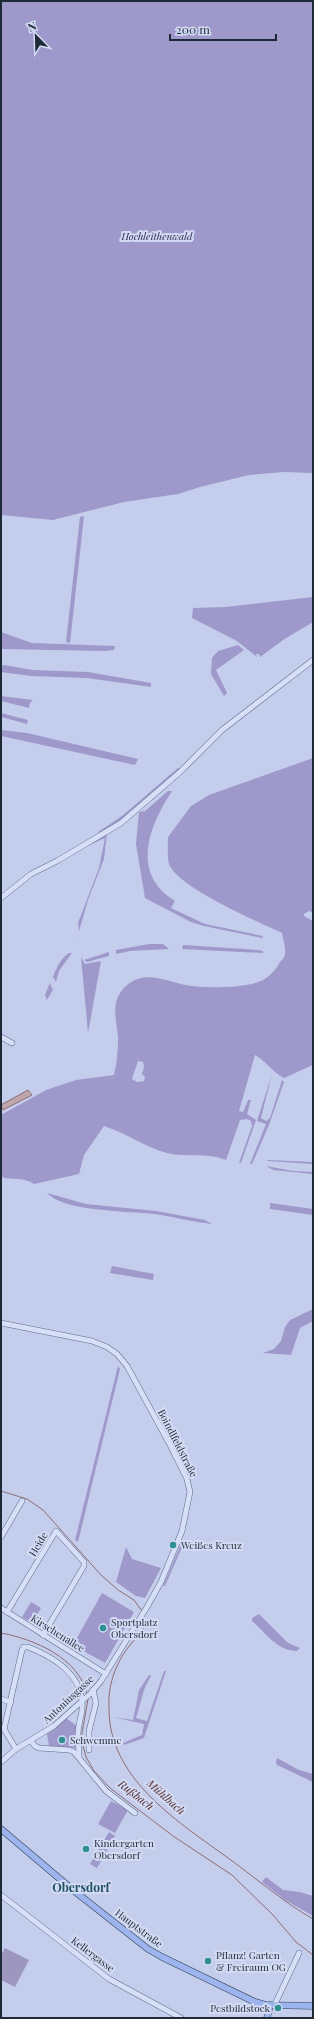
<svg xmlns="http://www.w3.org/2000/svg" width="314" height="2019" font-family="'Playfair Display',serif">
<rect width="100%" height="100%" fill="#c4ceec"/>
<!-- green -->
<g fill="#9f98ca" fill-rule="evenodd">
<path d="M1,1H313V473L284,472L249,475L200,487L178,494L124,502L53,520L1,515Z"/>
<path d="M84,516L70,643L66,642L80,517Z"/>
<path d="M313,597V622L283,640L260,657L259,654H256L257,657L237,641L192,618L193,608L225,607Z"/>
<path d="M1,632L32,643L115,646L114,650L104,651L1,649Z"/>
<path d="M238,645L244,650L216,670L227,693L224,696L211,674L212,658L218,651Z"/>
<path d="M4,665L33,670L88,672L151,683V687L87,678L31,676L1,672V666Z"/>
<path d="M1,696L33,700L30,703L29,708L1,701Z"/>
<path d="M1,713L28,720L27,724L1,717Z"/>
<path d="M1,730L27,733L138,759L135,765L1,736Z"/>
<path d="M313,758V913L309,911L304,914V916L313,921V1065L284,1078C272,1072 266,1061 255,1055L239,1111L243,1112L248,1100H251L247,1114L256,1120L241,1163H239L252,1126L251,1121L247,1119L240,1120L226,1160C207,1152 187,1158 167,1153C145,1147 126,1133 104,1126L84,1155L79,1174L34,1184C24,1177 13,1180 1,1177V1115L46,1090L76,1080L114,1075C117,1063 118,1050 118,1038C117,1021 110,1004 123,989C143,966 168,983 192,986C210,988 252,989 266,978C272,974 277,968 280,962C282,960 285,957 285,954C286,948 283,939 282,933C259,922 178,888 169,864C167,857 168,845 168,837L191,806L209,795ZM138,1061L143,1062L144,1067L142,1074L145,1077L144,1081L137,1082L132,1079Z"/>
<path d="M178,768L182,769L124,819L99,834L98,832L122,816Z"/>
<path d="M168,791H172C149,826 130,874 175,901L171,908L205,924L263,936L262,938L204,926L191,922L145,898L136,844L139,812L145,811Z"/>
<path d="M107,833L104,859L88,900L73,952L79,931L78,923L99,868L105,838L74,852Z"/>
<path d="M149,944H163L169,949L130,951L116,954V950Z"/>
<path d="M183,945L259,950L263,951V953L182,949Z"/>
<path d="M109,952V956L87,962L84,960Z"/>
<path d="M69,953H72L59,971L56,982L53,977C57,967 60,959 69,953Z"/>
<path d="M81,957L85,964L101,961L88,1033Z"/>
<path d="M50,983L53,990L47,1000L45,995Z"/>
<path d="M272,1074L261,1118L266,1121L270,1118L282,1080L284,1082L269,1125L252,1164H250L266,1124L257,1121Z"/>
<path d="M268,1160L313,1162V1164L267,1161Z"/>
<path d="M266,1166L293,1171L313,1172V1174L273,1170Z"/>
<path d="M47,1193L86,1204L156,1211L205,1220L212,1224C193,1222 174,1217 155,1214C130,1211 64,1212 47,1193Z"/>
<path d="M270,1203L313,1209V1215L270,1209Z"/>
<path d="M112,1266L154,1274L153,1280L110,1273Z"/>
<path d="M313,1309V1321L300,1328L291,1355L263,1353L274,1349L281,1341L285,1327L290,1320Z"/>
<path d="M118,1366L120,1369L78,1542L75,1540Z"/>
<path d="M181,1544L183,1545L165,1586H163Z"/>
<path d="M126,1547L132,1559L161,1568L145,1598L136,1596L116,1582Z"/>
<path d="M102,1593L134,1612L105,1663L73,1645Z"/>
<path d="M31,1602L41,1608L32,1623L22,1617Z"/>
<path d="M259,1614L288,1643L300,1648L297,1651C277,1651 266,1633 252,1621V1618Z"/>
<path d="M164,1671H166L144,1738L124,1745L123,1743L142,1735L144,1724L113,1717L133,1720L139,1690L149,1675L151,1676L145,1687L136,1718L147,1721Z"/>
<path d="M66,1718L77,1726V1748L49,1746L47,1734Z"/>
<path d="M277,1758L299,1770L313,1774V1782L277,1765L276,1763Z"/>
<path d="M111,1801L128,1810L115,1833L98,1824Z"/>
<path d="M109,1832L115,1836L97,1868L90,1864Z"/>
<path d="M266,1877L283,1890L300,1892L313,1896V1916L285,1900L262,1882Z"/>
</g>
<!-- cemetery -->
<path fill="#9d97bf" d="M5,1948L29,1960L15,1987L1,1980V1955Z"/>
<!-- water -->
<path fill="#bfa5ac" stroke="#8d6d74" d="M28,1090L32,1095L3,1110L1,1105Z"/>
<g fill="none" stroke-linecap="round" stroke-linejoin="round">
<!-- stream -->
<g stroke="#8d6d74" stroke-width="1">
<path d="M1,1491L27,1499L43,1510L101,1575L118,1590L134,1600L142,1611"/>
<path d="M143,1618L144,1628C135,1640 124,1650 118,1664C111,1678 108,1694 109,1709C109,1777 175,1820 224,1855C255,1877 280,1900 313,1919"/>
<path d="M1,1633C34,1639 79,1658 87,1694"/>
<path d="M88,1699L82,1733L83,1746L86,1757L94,1771L110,1788L173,1836L232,1875L273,1915L296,1942L313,1955"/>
</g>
<!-- minor casing -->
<g stroke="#5b6e86" stroke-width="6">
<g id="minor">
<path d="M1,898L31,874L57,861L121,823L180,772L222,730L313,660"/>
<path d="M1,1037L12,1043"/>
<path d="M1,1323L92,1341L107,1347L117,1354L127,1366L169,1443L187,1479L190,1492L182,1531L161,1582L147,1607L101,1681L90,1694L54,1726L16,1749L1,1762"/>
<path d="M1,1537L22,1501"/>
<path d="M1,1608L106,1674"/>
<path d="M7,1612L56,1531L84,1562V1566L43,1635"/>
<path d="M1,1699L11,1702"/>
<path d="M31,1741L35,1746L39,1748L69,1750L74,1752L106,1791L135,1813"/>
<path d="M16,1749L4,1729L22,1650L24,1647H28C56,1658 85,1676 82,1710C81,1718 78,1726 78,1734C78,1742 79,1749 79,1756"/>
<path d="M89,1750V1731L96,1703L93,1690"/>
<path d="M1,1895L109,1979L181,2018"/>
<path d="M275,2004L299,1953"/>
</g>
</g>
<!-- major casing -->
<g stroke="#2f4154" stroke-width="7">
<g id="major">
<path d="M1,1829L73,1890L148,1949L162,1957L255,2002L266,2005L313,2006"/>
<path d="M267,2018L270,2005"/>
</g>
</g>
<!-- minor -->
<use href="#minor" stroke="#d6dff7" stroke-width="5"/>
<!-- major -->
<use href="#major" stroke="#9db4ee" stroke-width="6"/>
</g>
<!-- markers -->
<g fill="#2e9092" stroke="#d3dbf4" stroke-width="1.5">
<circle cx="173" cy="1545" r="4"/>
<circle cx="103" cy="1628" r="4"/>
<circle cx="62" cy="1740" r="4"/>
<circle cx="86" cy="1849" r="4"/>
<circle cx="208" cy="1961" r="4"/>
<circle cx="278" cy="2008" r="4"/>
</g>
<g text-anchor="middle" stroke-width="4" stroke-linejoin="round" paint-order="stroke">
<!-- park labels -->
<g font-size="10" font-style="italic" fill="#322652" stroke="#d3dbf4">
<text x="157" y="240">Hochleithenwald</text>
</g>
<!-- street labels -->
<g font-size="10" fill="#1e2a36" stroke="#d3dbf4">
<text transform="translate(178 1443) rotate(63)" y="4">Boindlfeldstraße</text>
<text transform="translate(38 1544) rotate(-59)" y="4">Heide</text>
<text transform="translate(58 1633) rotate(32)" y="4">Kirschenallee</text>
<text transform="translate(68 1699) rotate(-43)" y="4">Antoniusgasse</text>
<text transform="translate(139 1928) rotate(37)" y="4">Hauptstraße</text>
<text transform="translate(93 1954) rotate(37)" y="4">Kellergasse</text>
</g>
<!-- poi labels -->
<g font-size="10" fill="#1e2a36" stroke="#d3dbf4" text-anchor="start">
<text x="181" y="1549">Weißes Kreuz</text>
<text x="111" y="1626">Sportplatz<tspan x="111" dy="12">Obersdorf</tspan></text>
<text x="70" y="1744">Schwemme</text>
<text x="94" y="1847">Kindergarten<tspan x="94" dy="12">Obersdorf</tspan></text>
<text x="216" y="1959">Pflanz! Garten<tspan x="216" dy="12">&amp; Freiraum OG</tspan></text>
<text x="270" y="2012" text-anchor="end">Pestbildstock</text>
</g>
<!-- water labels -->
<g font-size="11" font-style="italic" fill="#552e30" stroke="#d3dbf4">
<text transform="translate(136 1795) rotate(38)" y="4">Rußbach</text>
<text transform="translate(166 1797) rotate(42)" y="4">Mühlbach</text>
</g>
<!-- quarter labels -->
<g font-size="12" font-weight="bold" fill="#205161" stroke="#d3dbf4">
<text x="81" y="1892">Obersdorf</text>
</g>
</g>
<!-- border -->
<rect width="314" height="2019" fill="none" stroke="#1e2a36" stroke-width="4"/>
<!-- north arrow -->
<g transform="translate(36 36) rotate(337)" stroke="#d3dbf4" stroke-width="3" paint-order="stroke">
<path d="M0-3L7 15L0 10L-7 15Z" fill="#1e2a36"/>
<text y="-6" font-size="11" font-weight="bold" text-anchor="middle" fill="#1e2a36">N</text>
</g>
<!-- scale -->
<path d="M170 34v6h106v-6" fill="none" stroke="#1e2a36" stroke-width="2"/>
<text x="176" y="34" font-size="12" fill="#1e2a36" stroke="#d3dbf4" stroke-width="3" paint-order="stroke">200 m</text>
</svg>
